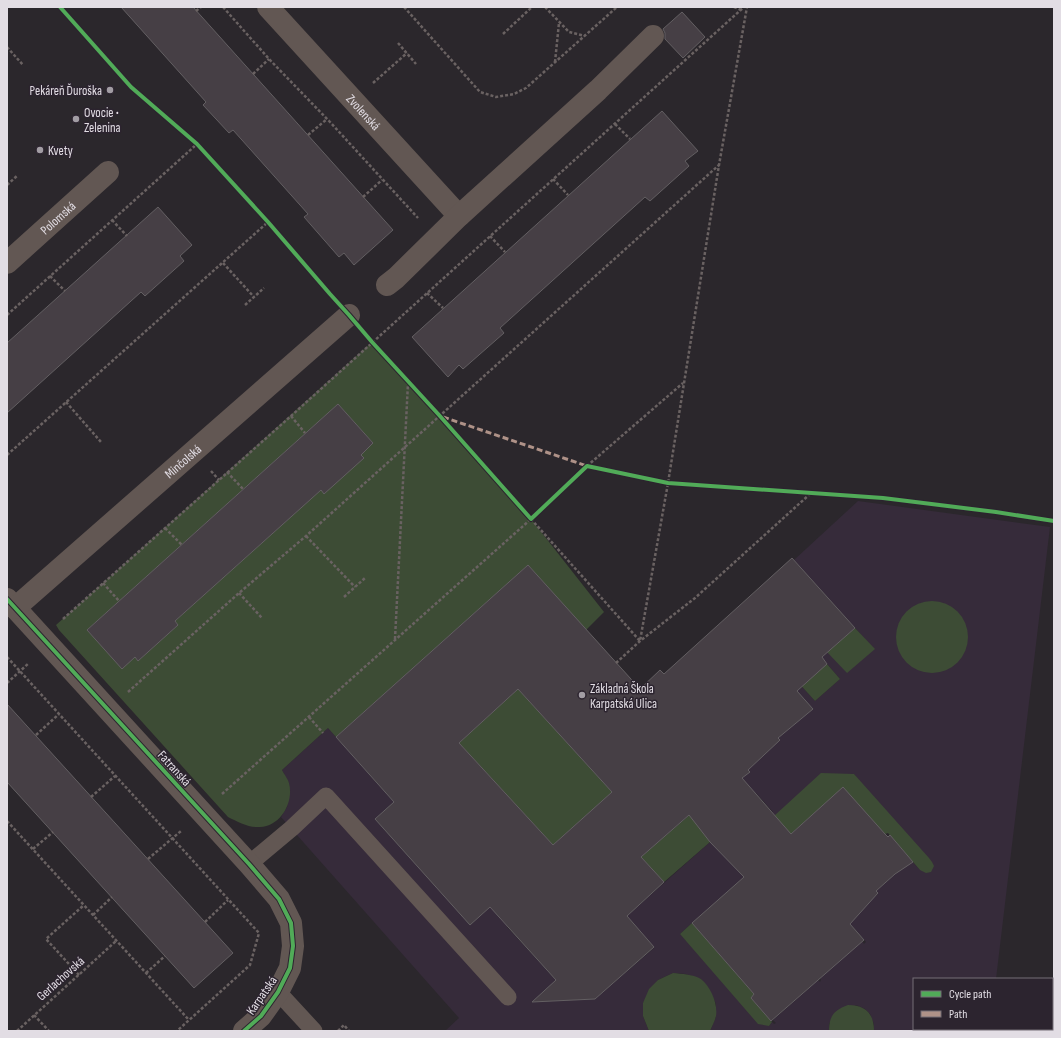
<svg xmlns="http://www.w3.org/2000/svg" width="1061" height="1038" font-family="'Sofia Sans Condensed',sans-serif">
<rect width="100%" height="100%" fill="#2b272c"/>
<!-- built -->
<path fill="#362b3a" d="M858,501L1050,527L996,979H914V1029H990L989,1031H874V1024L870,1014L865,1009L856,1005L829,1023V1031H710L716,1017V1004L709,989L701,979L686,974L673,973L658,980L643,1003V1016L649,1031H445L459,1018L281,817L287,807L289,783L282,770L328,728L394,802L375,819L470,925L511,888L509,925L507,927L556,980L575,1000L595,999L654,948L627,916L710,842L724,856L736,847L755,867L680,934L769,1026L772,1022L774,1024L776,1023L773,1020L818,980L820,982L821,980L820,978L862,941L864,944L866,942L844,917L877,895L878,893L876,891L909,862L911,863L913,862L920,870L854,774L762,827L759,824L773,812L756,793L742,805L724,785L750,772L745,765L775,739L778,742L780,740L777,736L813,709L791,684L796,680L815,701L840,679L821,657L827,652L874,649L794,560Z"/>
<!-- green -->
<g fill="#3d4c35" fill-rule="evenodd">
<path d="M372,342L439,415L531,519L604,612L586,630L528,565L336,737L328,728L282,770C284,774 288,779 289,783C294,802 281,826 260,827C249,828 238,822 228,817L59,630L56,625ZM338,404L373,443L175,621L178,625L138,661L135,657L122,668L87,630Z"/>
<circle cx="932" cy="637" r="36"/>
<path d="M855,628L875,649L847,673L827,652Z"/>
<path d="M827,664L840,679L815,701L796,680Z"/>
<path d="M518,689L612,792L553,845L459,743Z"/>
<path d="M821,773L854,774L929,858L932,862L934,866L931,872L926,873L920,870L888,833L885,834L843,788L778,845L762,827Z"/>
<path d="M700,806L720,829L708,839L710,842L664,882L641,857Z"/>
<path d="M692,923L754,994L751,998L772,1022L769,1026L758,1024L680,934Z"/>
<path d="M673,973C682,974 692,974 701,979C711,987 718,1004 716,1016C715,1021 712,1026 710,1031H649L643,1016V1003L649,989L658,980Z"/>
<path d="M848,1005C865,1005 874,1013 874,1031H829C829,1016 834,1010 848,1005Z"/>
</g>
<!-- building -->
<g fill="#463f45" stroke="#635f62" fill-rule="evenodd">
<path d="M121,7H193L393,230L354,265L344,253L339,257L304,217L308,214L233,130L229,133L203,105L206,102Z"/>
<path d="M682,12L705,37L683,58L665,39V33L663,29Z"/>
<path d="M662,111L698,151L685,161L689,166L650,201L645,197L500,328L504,333L463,369L459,365L448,377L412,337Z"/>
<path d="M158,207L192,245L180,256L184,261L145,296L141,292L7,413V343Z"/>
<path d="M338,404L373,443L361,455L364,458L324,494L321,490L175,621L178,625L138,661L135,657L122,669L87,630Z"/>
<path d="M792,558L855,628L822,657L827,664L797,691L813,709L778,738L780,740L748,770L750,772L742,778L791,834L843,787L885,834L888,837L890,835L913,862L895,874L876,891L878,893L850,924L864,940L771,1021L751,998L754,994L692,923L744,877L710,842L689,815L641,857L664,882L627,916L654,947L595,999L532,1002L556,980L490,907L470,925L375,819L394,802L336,737L528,565L640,689L660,670L664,674ZM518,689L612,792L553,845L459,743Z"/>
<path d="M7,704L233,953L194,988L7,782Z"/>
</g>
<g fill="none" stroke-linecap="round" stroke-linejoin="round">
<!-- path -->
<g stroke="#6a6262" stroke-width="2.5" stroke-dasharray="3 2" stroke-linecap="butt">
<path d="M223,7L269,59L330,122L418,218"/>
<path d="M404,7L480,92L496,97L514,94L526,88L617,7"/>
<path d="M545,7L569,32L585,36"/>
<path d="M734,7L741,10"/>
<path d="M196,11L201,7"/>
<path d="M503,34L532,7"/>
<path d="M398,43L416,64"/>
<path d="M7,47L23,65"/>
<path d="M555,62L559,23"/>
<path d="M253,74L269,59"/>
<path d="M373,83L407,53"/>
<path d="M615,124L630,139"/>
<path d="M308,135L327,119"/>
<path d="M553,179L568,195"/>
<path d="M7,185L18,175"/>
<path d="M363,197L382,180"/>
<path d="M112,220L127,236"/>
<path d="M490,236L505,252"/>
<path d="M223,263L254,297"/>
<path d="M50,276L65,291"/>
<path d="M427,293L443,308"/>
<path d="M245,305L264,288"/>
<path d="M7,315L197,144"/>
<path d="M66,402L101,442"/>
<path d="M291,416L305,433"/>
<path d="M7,455L268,222"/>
<path d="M587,466L683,383"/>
<path d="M211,471L219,480"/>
<path d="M227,472L243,489"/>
<path d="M531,519L640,641L668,483L719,165L747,7"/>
<path d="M165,528L182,545"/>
<path d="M306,536L355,587"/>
<path d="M103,583L119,601"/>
<path d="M239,593L262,618"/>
<path d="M344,597L365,578"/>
<path d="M63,619L291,416L744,7"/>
<path d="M395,639L408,383"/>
<path d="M7,657L259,933L250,965L177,1031"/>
<path d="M616,663L640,641L695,598L810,494"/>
<path d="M7,683L29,663"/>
<path d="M128,692L239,593L306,536L719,165"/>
<path d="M309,717L323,733"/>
<path d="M36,735L59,714"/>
<path d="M222,794L531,519L587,466L668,483L883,498L996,512L1054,521"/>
<path d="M91,797L115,776"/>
<path d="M7,821L189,1020"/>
<path d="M33,849L53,832"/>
<path d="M148,859L181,831"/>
<path d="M93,915L112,897"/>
<path d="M205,922L228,900"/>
<path d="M146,973L165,956"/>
<path d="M79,975L46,939L84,905"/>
<path d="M34,1015L49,1031"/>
<path d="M17,1031L116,941"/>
<path d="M338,1031L344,1025L349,1031"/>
</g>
<!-- service -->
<g stroke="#625753" stroke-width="17">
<path d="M249,864L292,828L326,796L508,997"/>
<path d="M278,992L314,1031"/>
</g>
<!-- minor -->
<g stroke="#625753" stroke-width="22">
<path id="s1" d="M268,7L459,216"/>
<path id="s2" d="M7,263L108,172"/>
<path d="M387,285L396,278L459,216L598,90L653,36"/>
<path d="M7,599L249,864L279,899L291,923L293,946L290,968L278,992L261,1016L244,1031"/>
<path id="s3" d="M15,608L349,315"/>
</g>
<!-- quiet -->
<path stroke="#af9288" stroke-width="3" stroke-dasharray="6 3" stroke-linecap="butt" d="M443,417L587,466"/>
<!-- cycleway casing -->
<g stroke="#2c242f" stroke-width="6">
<g id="cycleway">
<path d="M60,7L131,87L197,144L268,222L330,294L349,315L372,342L439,415L531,519L587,466L668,483L883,498L996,512L1054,521"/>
<path d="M7,599L249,864L279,899L291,923L293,946L290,968L278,992L261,1016L244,1031"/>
</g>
</g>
<!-- cycleway -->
<use href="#cycleway" stroke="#51ab58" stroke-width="4"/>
</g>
<!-- markers -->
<g fill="#a29da4" stroke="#2c242f" stroke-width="1.5">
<circle cx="110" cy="90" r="4"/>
<circle cx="76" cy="119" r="4"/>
<circle cx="40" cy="150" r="4"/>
<circle cx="582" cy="695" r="4"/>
</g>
<g text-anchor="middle" stroke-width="3" stroke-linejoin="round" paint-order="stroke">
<!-- poi labels -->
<g font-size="13" fill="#e2dde4" stroke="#2c242f" text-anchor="start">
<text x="102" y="95" text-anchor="end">Pekáreň Ďuroška</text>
<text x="84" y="117">Ovocie •<tspan x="84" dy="15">Zelenina</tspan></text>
<text x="48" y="155">Kvety</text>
<text x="590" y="693">Základná Škola<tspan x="590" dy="15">Karpatská Ulica</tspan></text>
</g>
<!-- street labels -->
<g font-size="13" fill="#e2dde4" stroke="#2c242f">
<text dy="5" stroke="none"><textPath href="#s1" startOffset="142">Zvolenská</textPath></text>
<text dy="5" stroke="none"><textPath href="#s2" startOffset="68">Polomská</textPath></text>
<text dy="5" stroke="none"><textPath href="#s3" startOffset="223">Minčolská</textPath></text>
<text transform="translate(175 768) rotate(48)" y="5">Fatranská</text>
<text transform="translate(60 978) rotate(-42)" y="5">Gerlachovská</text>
<text transform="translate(261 995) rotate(-55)" y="5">Karpatská</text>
</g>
</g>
<!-- border -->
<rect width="1061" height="1038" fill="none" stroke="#e2dde4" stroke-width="16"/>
<!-- legend -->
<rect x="913" y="978" width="140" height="52" fill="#2c242f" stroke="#756e77"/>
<rect x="921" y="991" width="20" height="6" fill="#51ab58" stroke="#756e77"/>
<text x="949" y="998" font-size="12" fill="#e2dde4">Cycle path</text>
<rect x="921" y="1011" width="20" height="6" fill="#af9288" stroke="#756e77"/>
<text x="949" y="1018" font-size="12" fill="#e2dde4">Path</text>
</svg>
